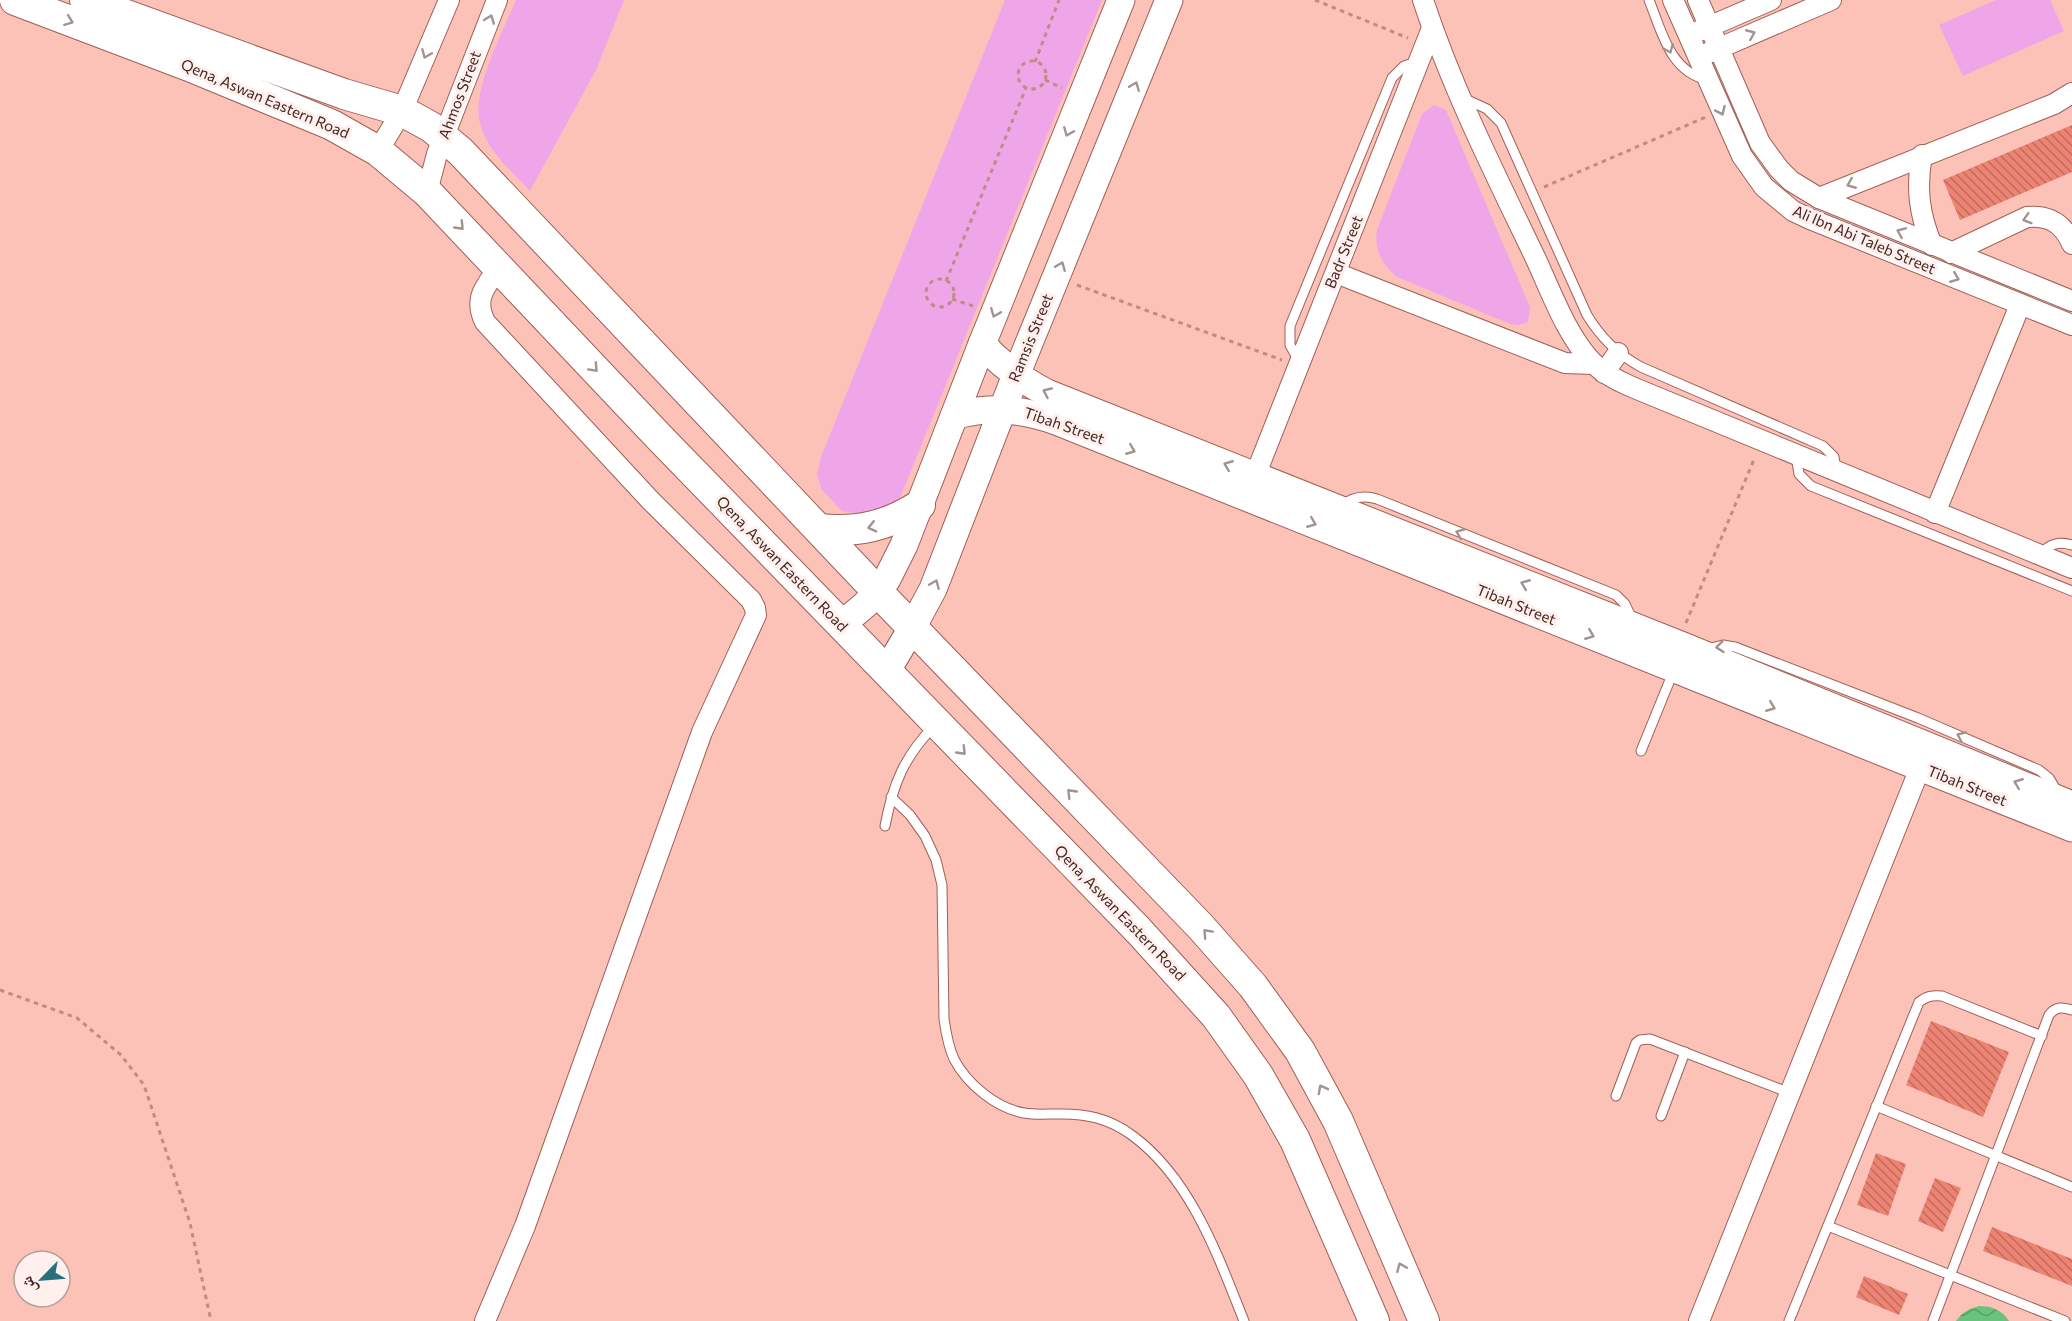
<svg xmlns="http://www.w3.org/2000/svg" width="2072" height="1321" font-family="Commissioner,'Noto Naskh Arabic',sans-serif">
<defs>
<pattern id="water-waves" width="16" height="10" patternUnits="userSpaceOnUse" patternTransform="scale(1.5)"><rect width="16" height="10" fill="#69c27d"/><path d="M0 5q4-4 8 0t8 0" fill="none" stroke="#589e66"/></pattern>
<pattern id="building-back-hatch" width="6" height="6" patternUnits="userSpaceOnUse" patternTransform="scale(1.5)"><rect width="6" height="6" fill="#ec8373"/><path d="M-1 5l2 2M0 0l6 6M5-1l2 2" fill="none" stroke="#c16b5e"/></pattern>
</defs>
<rect width="100%" height="100%" fill="#fcc2b8"/>
<!-- green -->
<g fill="#efa6e9">
<path d="M516,0H624L596,70L530,191C511,171 484,148 479,119C474,86 503,31 516,0Z"/>
<path d="M1005,0H1102L900,498L877,512L861,514L842,511L822,490L817,475L821,457Z"/>
<path d="M1996,0H2050L2064,31L1963,76L1939,25Z"/>
<path d="M1434,105L1446,110L1530,307L1528,322L1519,325L1510,324L1397,277C1382,264 1374,250 1377,230L1422,114Z"/>
</g>
<!-- water -->
<path fill="url(#water-waves)" d="M1979,1306C1992,1306 2002,1310 2009,1321H1956C1962,1312 1969,1309 1979,1306Z"/>
<!-- building -->
<g fill="url(#building-back-hatch)">
<path d="M2072,125V172L1960,220L1943,180Z"/>
<path d="M1931,1021L2009,1052L1983,1117L1906,1085Z"/>
<path d="M1876,1153L1906,1164L1888,1216L1857,1205Z"/>
<path d="M1935,1178L1961,1188L1943,1232L1918,1221Z"/>
<path d="M1992,1227L2072,1259V1286L1983,1251Z"/>
<path d="M1864,1276L1908,1294L1899,1315L1856,1297Z"/>
</g>
<g fill="none" stroke-linecap="round" stroke-linejoin="round">
<!-- lane casing -->
<g stroke="#9f5f56" stroke-width="11">
<g id="lane">
<path d="M1649,0C1662,32 1670,72 1708,80"/>
<path d="M1461,97L1487,109L1501,123L1587,315C1601,338 1617,354 1641,367L1823,446L1834,457L1836,470"/>
<path d="M1299,361L1290,345V326L1392,78L1404,66L1419,61"/>
<path d="M1796,456L1799,474L1811,486L2072,591"/>
<path d="M1341,506C1352,497 1364,495 1377,499L1616,595L1625,604L1632,619"/>
<path d="M2040,554C2050,544 2058,541 2072,545"/>
<path d="M1707,649L1723,645L1735,647L1918,718L2039,770L2049,778L2057,791"/>
<path d="M1641,751L1674,670"/>
<path d="M891,797L910,815L925,836L936,860L942,885L944,1019C946,1033 948,1046 954,1059C967,1084 996,1108 1024,1113C1035,1115 1046,1114 1056,1114C1085,1113 1109,1118 1133,1136C1191,1179 1218,1256 1244,1321"/>
<path d="M885,826C893,784 904,757 934,726"/>
<path d="M1616,1096L1636,1043L1640,1040L1650,1039L1790,1093"/>
<path d="M1876,1106L2072,1187"/>
<path d="M1661,1116L1685,1052"/>
<path d="M1828,1226L2065,1321"/>
<path d="M1789,1321L1919,1002C1927,996 1932,995 1942,996L2042,1036"/>
<path d="M1933,1321L2049,1015C2056,1006 2063,1007 2072,1010"/>
</g>
</g>
<!-- street casing -->
<g stroke="#9f5f56" stroke-width="22">
<g id="street">
<path d="M1423,0C1452,88 1494,172 1534,255C1551,291 1566,335 1593,363C1604,374 1618,381 1632,387L2072,568"/>
<path d="M1673,0L1742,156L1764,187L1793,211L1810,219L2072,325"/>
<path d="M1698,0L1760,143L1779,169L1791,181L1819,198L2072,301"/>
<path d="M1699,31L1771,0"/>
<path d="M1708,53L1831,0"/>
<path d="M378,151L402,111L449,0"/>
<path d="M1922,155C1916,188 1919,214 1932,245"/>
<path d="M427,192L437,154L497,0"/>
<path d="M1819,198L2054,104L2072,93"/>
<path d="M1951,253L2027,217C2049,215 2063,223 2072,244"/>
<path d="M1336,273L1565,363L1594,364"/>
<path d="M1604,373L1618,353"/>
<path d="M1255,476L1432,28"/>
<path d="M1935,513L2020,305"/>
<path d="M485,1321L525,1226L702,732L756,615L755,608L751,600L651,501L485,322C473,298 486,286 499,267"/>
<path d="M1699,1321L1920,768"/>
</g>
</g>
<!-- secondary casing -->
<g stroke="#9f5f56" stroke-width="29">
<g id="secondary">
<path d="M982,344C1001,365 1022,380 1047,393L1683,646L2072,805"/>
<path d="M954,416C989,405 1022,409 1056,421L2072,828"/>
<path d="M841,625L866,604L887,579L904,545L982,344L1121,0"/>
<path d="M886,672L912,628L933,589L1016,375L1169,0"/>
</g>
</g>
<!-- primary casing -->
<g stroke="#9f5f56" stroke-width="32">
<g id="primary">
<path d="M15,0L189,66L332,125L378,151L427,192L659,437L1139,931L1216,1016L1258,1075L1295,1140L1374,1321"/>
<path d="M85,0L344,94L402,111L431,127L460,151L877,591L1200,926L1253,986L1300,1051L1338,1121L1424,1321"/>
<path d="M819,529C857,533 888,526 920,505"/>
</g>
</g>
<!-- path -->
<g stroke="#bd8d85" stroke-width="3" stroke-dasharray="4.5 4.5" stroke-linecap="butt">
<path d="M1315,0L1408,38"/>
<circle cx="1032" cy="75" r="14"/>
<path d="M1035,62L1059,0"/>
<path d="M1045,80L1062,88"/>
<path d="M1544,187L1706,117"/>
<circle cx="940" cy="293" r="14"/>
<path d="M946,281L1026,88"/>
<path d="M1077,285L1282,360"/>
<path d="M952,299L973,306"/>
<path d="M1686,623L1755,457"/>
<path d="M0,990L77,1018L121,1055L144,1085L190,1223L211,1321"/>
</g>
<!-- lane -->
<use href="#lane" stroke="#fff" stroke-width="9"/>
<!-- street -->
<use href="#street" stroke="#fff" stroke-width="20"/>
<!-- secondary -->
<use href="#secondary" stroke="#fff" stroke-width="27"/>
<!-- primary -->
<use href="#primary" stroke="#fff" stroke-width="30"/>
</g>
<!-- one-way arrows -->
<defs><path id="oneway-chevron" d="M-2-3.5L2.5 0L-2 3.5" fill="none" stroke-width="1.6" stroke-linecap="round" stroke-linejoin="round" transform="scale(1.5)"/></defs>
<g stroke="#a09390">
<use href="#oneway-chevron" transform="translate(490 19) rotate(-69)"/>
<use href="#oneway-chevron" transform="translate(69 21) rotate(21)"/>
<use href="#oneway-chevron" transform="translate(1751 34) rotate(-23)"/>
<use href="#oneway-chevron" transform="translate(1669 49) rotate(67)"/>
<use href="#oneway-chevron" transform="translate(426 54) rotate(113)"/>
<use href="#oneway-chevron" transform="translate(1135 86) rotate(-68)"/>
<use href="#oneway-chevron" transform="translate(1721 111) rotate(66)"/>
<use href="#oneway-chevron" transform="translate(1068 132) rotate(112)"/>
<use href="#oneway-chevron" transform="translate(1851 184) rotate(158)"/>
<use href="#oneway-chevron" transform="translate(2027 219) rotate(163)"/>
<use href="#oneway-chevron" transform="translate(460 226) rotate(46)"/>
<use href="#oneway-chevron" transform="translate(1901 232) rotate(-157)"/>
<use href="#oneway-chevron" transform="translate(1061 266) rotate(-68)"/>
<use href="#oneway-chevron" transform="translate(1955 278) rotate(22)"/>
<use href="#oneway-chevron" transform="translate(995 313) rotate(112)"/>
<use href="#oneway-chevron" transform="translate(594 368) rotate(47)"/>
<use href="#oneway-chevron" transform="translate(1047 392) rotate(-156)"/>
<use href="#oneway-chevron" transform="translate(1131 450) rotate(22)"/>
<use href="#oneway-chevron" transform="translate(1228 465) rotate(-158)"/>
<use href="#oneway-chevron" transform="translate(1312 523) rotate(22)"/>
<use href="#oneway-chevron" transform="translate(872 527) rotate(167)"/>
<use href="#oneway-chevron" transform="translate(1460 533) rotate(-158)"/>
<use href="#oneway-chevron" transform="translate(935 584) rotate(-67)"/>
<use href="#oneway-chevron" transform="translate(1525 584) rotate(-158)"/>
<use href="#oneway-chevron" transform="translate(1590 635) rotate(22)"/>
<use href="#oneway-chevron" transform="translate(1720 647) rotate(174)"/>
<use href="#oneway-chevron" transform="translate(1771 707) rotate(22)"/>
<use href="#oneway-chevron" transform="translate(1961 736) rotate(-156)"/>
<use href="#oneway-chevron" transform="translate(962 751) rotate(46)"/>
<use href="#oneway-chevron" transform="translate(2018 783) rotate(-158)"/>
<use href="#oneway-chevron" transform="translate(1071 793) rotate(-134)"/>
<use href="#oneway-chevron" transform="translate(1207 933) rotate(-133)"/>
<use href="#oneway-chevron" transform="translate(1322 1089) rotate(-118)"/>
<use href="#oneway-chevron" transform="translate(1401 1267) rotate(-113)"/>
</g>
<g text-anchor="middle" stroke-width="6" stroke-linejoin="round" paint-order="stroke">
<!-- street labels -->
<g font-size="15" fill="#422722" stroke="#ffefed">
<text transform="translate(460 95) rotate(-69)" y="5">Ahmos Street</text>
<text transform="translate(265 99) rotate(23)" y="5">Qena, Aswan Eastern Road</text>
<text transform="translate(1864 240) rotate(23)" y="5">Ali Ibn Abi Taleb Street</text>
<text transform="translate(1344 252) rotate(-68)" y="5">Badr Street</text>
<text transform="translate(1031 338) rotate(-68)" y="5">Ramsis Street</text>
<text transform="translate(1064 426) rotate(19)" y="5">Tibah Street</text>
<text transform="translate(782 564) rotate(46)" y="5">Qena, Aswan Eastern Road</text>
<text transform="translate(1516 605) rotate(22)" y="5">Tibah Street</text>
<text transform="translate(1967 786) rotate(22)" y="5">Tibah Street</text>
<text transform="translate(1120 913) rotate(46)" y="5">Qena, Aswan Eastern Road</text>
</g>
</g>
<!-- north arrow -->
<g transform="translate(42 1279) rotate(245)"><circle r="28" fill="#ffefed" stroke="#b39f9c" stroke-width="1.5"/>
<path d="M0-4.5L10 22L0 15L-10 22Z" fill="#28707b"/>
<text y="-9" font-size="16" font-weight="bold" text-anchor="middle" fill="#422722">ش</text>
</g>
</svg>
